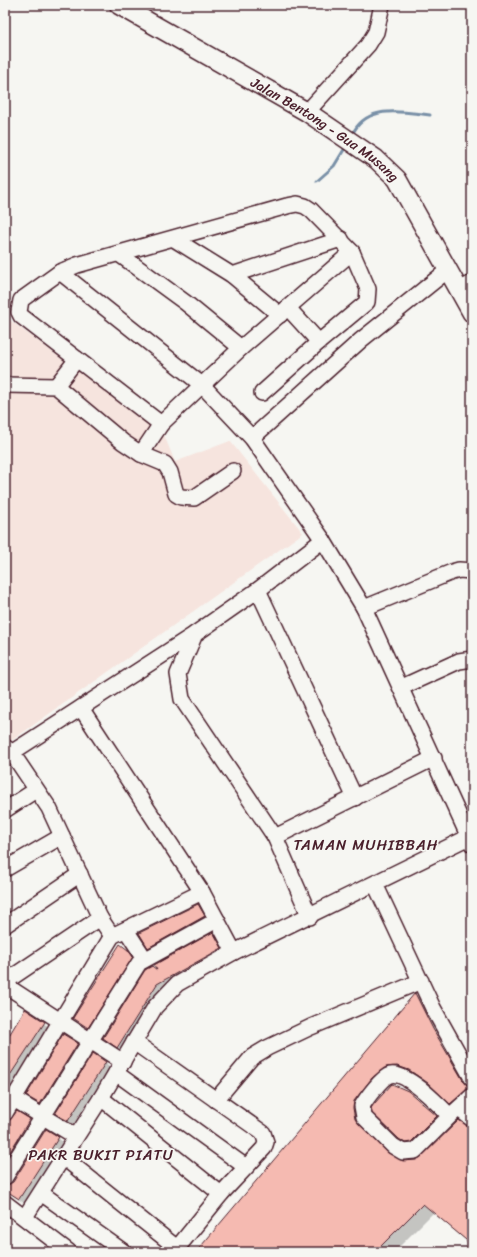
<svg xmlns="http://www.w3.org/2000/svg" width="477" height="1257" font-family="Sriracha,sans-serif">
<rect width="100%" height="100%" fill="#f6f6f2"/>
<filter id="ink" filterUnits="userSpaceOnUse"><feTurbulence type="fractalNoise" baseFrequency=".025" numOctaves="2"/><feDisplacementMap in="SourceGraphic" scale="8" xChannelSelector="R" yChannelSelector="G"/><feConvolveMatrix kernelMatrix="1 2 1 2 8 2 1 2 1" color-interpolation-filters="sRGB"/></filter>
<g filter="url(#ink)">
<!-- built -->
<path fill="#f6e4de" d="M7,318L164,435L175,462L230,441L303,533L11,741L5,735V319Z"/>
<!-- shadow -->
<g fill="#0003">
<path d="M197,905L209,921L154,952L149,947Z"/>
<path d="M213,934L218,938L226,953L162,989L122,1051L104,1038L161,973Z"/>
<path d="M128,951L137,962L93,1032L74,1018Z"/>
<path d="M416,995L425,1004L442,1040L471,1089L461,1113L439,1093L420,1080L396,1076L381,1088L362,1118L367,1134L388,1155L403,1162L416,1161L472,1128V1245L433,1213L394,1252H197Z"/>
<path d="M25,1011L49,1027L5,1095V1044Z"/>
<path d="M64,1035L82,1049L45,1108L27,1096Z"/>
<path d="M106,1063L110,1067L73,1125L61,1118L57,1113Z"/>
<path d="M392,1085H395L416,1098L446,1126L410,1148L373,1112Z"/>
<path d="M17,1112L34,1125L5,1172V1127Z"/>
<path d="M58,1138L63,1142L24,1203L7,1192L5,1187L9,1186Z"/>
</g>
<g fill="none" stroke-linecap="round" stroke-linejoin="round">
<!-- stream -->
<g stroke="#7990a7" stroke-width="3">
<path d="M354,131C370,104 403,112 430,115"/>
<path d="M317,181L334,166L345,148"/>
</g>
</g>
<!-- building -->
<g fill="#f5bab1" stroke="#4a1f2b">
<path d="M198,904L205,916L148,948L139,933Z"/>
<path d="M213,932L222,948L157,984L117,1048L103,1038L145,970L152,966L157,970L154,965Z"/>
<path d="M120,944L128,950L133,957L88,1028L73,1018Z"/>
<path d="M415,993L433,1029L464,1082L471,1087L450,1104L428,1083L409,1070L397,1066L386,1067L372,1078L354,1101L353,1108L355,1119L358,1123L387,1152L403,1161L416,1160L421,1157L459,1120L472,1128V1245L423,1204L375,1252H196Z"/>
<path d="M25,1009L45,1022L5,1083V1042Z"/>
<path d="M63,1034L78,1043L40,1104L26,1096Z"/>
<path d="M93,1053L106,1062L68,1121L55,1114Z"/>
<path d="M392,1084L408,1091L437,1116L411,1142L405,1143L399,1139L372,1113L371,1108L374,1104Z"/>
<path d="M17,1111L30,1119L5,1160V1125Z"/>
<path d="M46,1129L59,1137L19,1199L5,1190V1186L13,1182Z"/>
</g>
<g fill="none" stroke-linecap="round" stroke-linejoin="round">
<!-- minor casing -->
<g stroke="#4a1f2b" stroke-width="18">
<g id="minor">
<path d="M307,112L368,45L376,32L382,5"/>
<path d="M174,239L232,275L280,315"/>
<path d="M119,254L186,303L241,348"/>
<path d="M60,272L202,385L252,438L323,540L364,608L472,844"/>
<path d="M232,275L341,239"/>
<path d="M459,290L472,283"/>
<path d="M288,308L319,342"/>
<path d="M5,385L56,386L123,442L141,454L165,464L170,472L176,494L181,497L194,498L233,471"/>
<path d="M56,386L77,359"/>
<path d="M161,424L21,316L19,312L21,300L60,272L77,265L287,206L297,204L305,206L311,210L352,252L368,289L367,302L319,342L262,393"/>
<path d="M252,438L361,340L448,270"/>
<path d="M141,454L161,424L241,348L352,252"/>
<path d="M258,590L355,798"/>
<path d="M364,608L452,572L459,570L472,571"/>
<path d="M402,687L459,661L472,659"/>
<path d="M81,708L202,892L234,952"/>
<path d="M5,747L12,753L49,808L100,918L112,936"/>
<path d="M5,757L195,634"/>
<path d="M5,810L36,790"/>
<path d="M275,837L434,758"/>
<path d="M5,869L62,836"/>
<path d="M375,884L433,1008L472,1078"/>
<path d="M310,917L275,837L182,699L178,674L195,634L258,590L323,540"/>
<path d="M5,925L80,874"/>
<path d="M126,930L145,959"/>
<path d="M5,982L100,918"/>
<path d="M5,985L123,1062"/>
<path d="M134,1042L263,1133L266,1142L264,1148L221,1194L174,1252"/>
<path d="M116,1073L246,1167"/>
<path d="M101,1098L221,1194"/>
<path d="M14,1099L75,1136"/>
<path d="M216,1100L252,1057L267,1048L311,1027L421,981"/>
<path d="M459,1109L472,1119"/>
<path d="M5,1113L112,936L202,892"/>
<path d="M450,1116L415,1151L403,1152L393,1146L364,1117L362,1106C366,1099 382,1077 390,1075C406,1071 439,1105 450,1116L472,1096"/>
<path d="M63,1157L177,1248"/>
<path d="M5,1177L139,963L217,920"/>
<path d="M41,1193L124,1252"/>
<path d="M5,1203L69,1252"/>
<path d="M25,1217L101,1098L155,1007L177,984L234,952L469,837"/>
</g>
</g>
<!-- major casing -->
<g stroke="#4a1f2b" stroke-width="21">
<g id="major">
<path id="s1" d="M119,5L307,112L376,159L397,179L472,313"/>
</g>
</g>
<!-- minor -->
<use href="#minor" stroke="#f6f6f2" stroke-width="15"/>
<!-- major -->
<use href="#major" stroke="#f6f6f2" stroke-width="18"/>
</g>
</g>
<g text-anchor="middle" stroke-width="3.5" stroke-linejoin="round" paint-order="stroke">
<!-- street labels -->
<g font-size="14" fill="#4a1f2b" stroke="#f6f6f2">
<text dy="5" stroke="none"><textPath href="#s1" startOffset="241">Jalan Bentong - Gua Musang</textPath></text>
</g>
<!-- neighbourhood labels -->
<g font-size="15" letter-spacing="1" fill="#4a1f2b" stroke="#f6f6f2">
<text x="366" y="850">TAMAN MUHIBBAH</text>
<text x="101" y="1160">PAKR BUKIT PIATU</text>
</g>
</g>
<!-- margin -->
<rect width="477" height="1257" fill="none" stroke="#f6f6f2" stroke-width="20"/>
<rect x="10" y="10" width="457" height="1237" fill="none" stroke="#4a1f2b" stroke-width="1.5" filter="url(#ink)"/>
</svg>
